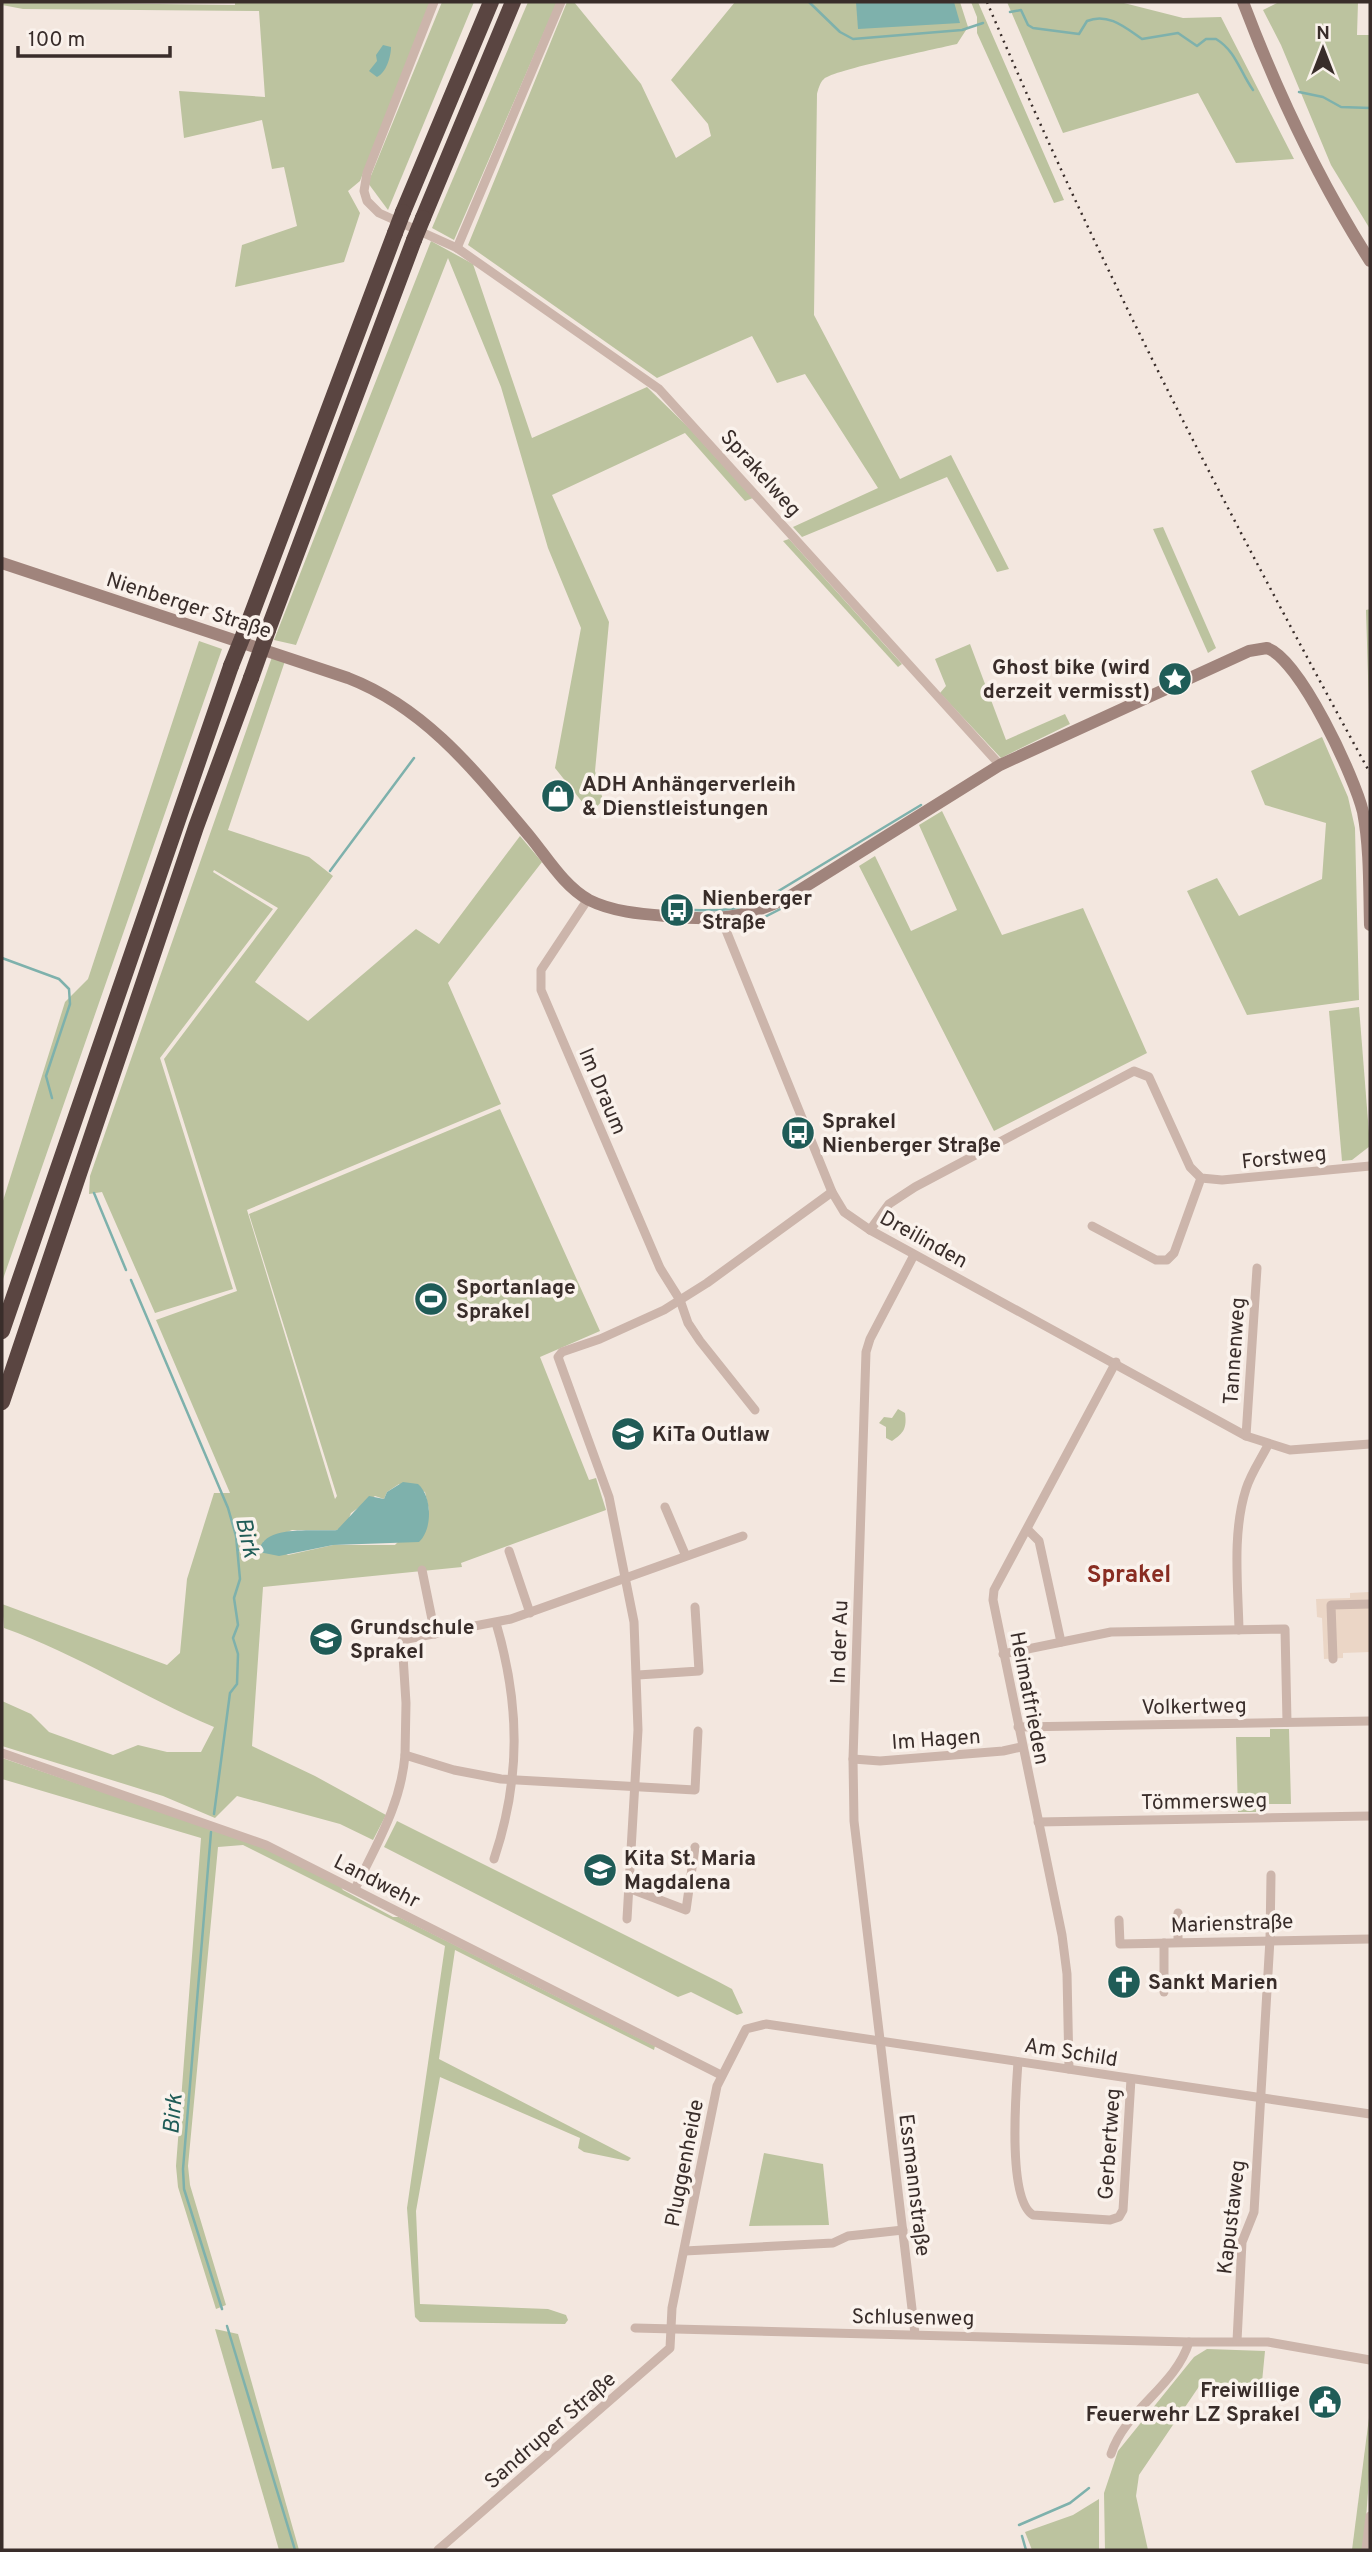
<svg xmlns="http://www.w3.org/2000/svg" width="1372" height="2552" font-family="Overpass,sans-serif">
<rect width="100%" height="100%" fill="#f3e7df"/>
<!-- green -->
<g fill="#bcc39f" fill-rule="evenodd">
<path d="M2,2L235,5V2H430L360,181L348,191L360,213L344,262L235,287L242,245L297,226L284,167L272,169L262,120L184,138L179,91L265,97L259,11L23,9L2,5Z"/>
<path d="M442,2H474L388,210L368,183Z"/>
<path d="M528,2H557L454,240L432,228Z"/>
<path d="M567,2H574L641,84L676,158L711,136L708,124L671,80L735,2H960L968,27L957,44C936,49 833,70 824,79C820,82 818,90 817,94L814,315L900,479L951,455L1009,569L997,572L947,477L802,537L793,527L878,488L805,374L777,383L752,336L657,378L468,245Z"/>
<path d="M971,2H978L1064,200L1054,203L977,33V17Z"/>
<path d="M1007,2H1120L1183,18L1221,17L1294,159L1236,163L1198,93L1063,133Z"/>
<path d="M1279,2H1358L1357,35H1370V229L1331,165L1281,45L1263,10Z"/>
<path d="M431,241L473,264L532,438L647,387L689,428L753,498L745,501L685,433L552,495L609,622L595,771L603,800L591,813L555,768L581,628L548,548L501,387L448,258L296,645L274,640Z"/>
<path d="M1163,527L1216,648L1208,653L1153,529Z"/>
<path d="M789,539L902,664L898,667L783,541Z"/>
<path d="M1370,609V708L1369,709L1366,610Z"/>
<path d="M199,641L222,649L2,1282V1204L65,1002L88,979Z"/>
<path d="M970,644L1006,740L1065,714L1070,724L1001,758L940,693L946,686L935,659Z"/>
<path d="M272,657L285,661L228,830L309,857L333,876L255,982L308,1021L416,929L439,944L520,836L542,862L448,983L501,1104L247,1210L335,1499L337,1496L249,1214L500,1109L600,1331L540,1357L589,1480L596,1478L606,1510L461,1563L462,1567L263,1587L252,1746L315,1776L386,1815L373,1840L340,1824L237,1796L215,1818L163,1796L2,1746V1701L31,1714L49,1732L113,1755L138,1745L167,1752H201L214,1727C143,1697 77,1654 4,1628L2,1604L167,1665L180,1653L187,1579L214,1493H230L156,1320L237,1291L164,1059L278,908L214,870L213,872L273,909L160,1058L233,1289L155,1313L102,1192L89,1194L90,1176ZM399,1484L425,1492L429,1510L395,1545H333L288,1555L263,1542L292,1530H337L347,1523L351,1513L375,1496L384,1499L387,1492Z"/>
<path d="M1322,737L1348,797L1355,828L1359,1000L1247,1015L1187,891L1217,878L1239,916L1322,879L1326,823L1265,805L1251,771Z"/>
<path d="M942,811L1002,935L1083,908L1147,1053L994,1131L859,866L875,856L911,931L957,910L919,825Z"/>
<path d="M1359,1007L1370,1146L1352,1160L1342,1161L1329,1011Z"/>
<path d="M898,1409L905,1413C907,1428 904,1433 892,1441L886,1438V1427L879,1423L884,1417L892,1418Z"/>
<path d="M1270,1729H1289L1291,1804H1257L1256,1812H1238L1236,1737H1270Z"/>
<path d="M2,1758L257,1844L338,1883L343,1890L393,1917H399L655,2046L654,2050L455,1950L439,2059L631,2158L628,2161L584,2152L578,2148L580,2138L440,2077L416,2211L420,2304L548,2309L566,2315L568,2320L565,2324L420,2322L415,2317L407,2208L445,1946L243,1845L218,1847L188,2166L190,2185L226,2305L216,2309L178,2187L176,2166L201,1838L2,1779Z"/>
<path d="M397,1821L717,1981L732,1989L743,2013L737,2015L691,1992L678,1997L384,1847Z"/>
<path d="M764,2153L823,2164L829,2225L749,2226Z"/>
<path d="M215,2329L238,2334L299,2550H279Z"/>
<path d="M1207,2349L1265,2351L1261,2392L1211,2381L1200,2385L1139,2475L1136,2496L1148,2550H1105L1104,2493L1118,2451L1194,2357Z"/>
<path d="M1370,2410C1370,2457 1369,2504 1362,2550H1352Z"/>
<path d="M1099,2499V2550H1032L1025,2532L1073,2515Z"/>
</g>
<!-- plaza -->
<path fill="#ebd6c6" d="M1369,1592L1370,1652L1343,1653V1658L1324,1659L1322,1618L1317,1617L1316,1599L1350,1598V1593Z"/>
<!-- water -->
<g fill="#7eb1ac">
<path d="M856,2H954L960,23L858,29Z"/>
<path d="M383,45L391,47C391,57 386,73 377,77L369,71L377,61L376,55Z"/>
<path d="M403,1482L418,1484C432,1496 433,1529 419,1542L333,1545L279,1556L259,1552C262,1523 318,1532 337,1530L369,1496L384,1499L387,1492Z"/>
</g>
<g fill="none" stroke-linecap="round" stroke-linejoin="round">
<!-- stream -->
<g stroke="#7eb1ac" stroke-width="2.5">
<path d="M809,2L840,32L853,39L962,30L983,23"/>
<path d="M1010,12L1021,10L1028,25L1033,28L1079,34L1087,21C1108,12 1126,28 1142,39L1178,33L1197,46L1206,39H1216C1236,51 1240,72 1253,90"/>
<path d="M1299,92L1323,97L1341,107L1370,108"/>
<path d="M330,871L414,758"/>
<path d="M694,910C718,911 740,910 762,901L921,805"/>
<path d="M741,929L798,900"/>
<path d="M2,958L59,979L69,989L70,1004L46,1076L52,1098"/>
<path d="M94,1193L126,1270"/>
<path d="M131,1280L228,1508L236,1536L240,1579L234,1598L238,1625L233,1638L238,1654L237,1684L230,1693L214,1814"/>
<path d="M238,1550L258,1549"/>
<path d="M211,1832L183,2169L184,2189L222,2309"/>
<path d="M227,2326L295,2550"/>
<path d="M1019,2525L1070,2503L1089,2488"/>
<path d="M1022,2536L1026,2550"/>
</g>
<!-- street -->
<g stroke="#ccb5ab" stroke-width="9">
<path d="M434,2L367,173L364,191L367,201L379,213L457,248L659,389L1000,765"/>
<path d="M457,248L561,2"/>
<path d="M588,899L541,970V990L660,1268L680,1300L688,1323L700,1341L755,1410"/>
<path d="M721,918L832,1192L844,1212L870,1230L1246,1436L1290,1450L1370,1444"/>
<path d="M1092,1226L1156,1260H1167L1174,1253L1201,1178"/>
<path d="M870,1230L889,1204L915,1187L1134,1071L1149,1077L1190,1167L1201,1178L1222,1180L1370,1166"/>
<path d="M914,1255L870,1339L866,1352L853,1759L854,1821L915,2334"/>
<path d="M1246,1436L1257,1268"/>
<path d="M665,1507L685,1554"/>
<path d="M1028,1530L1039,1541L1061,1642"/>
<path d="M509,1551L530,1613"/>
<path d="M422,1570L435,1634"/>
<path d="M1239,1630C1238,1584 1232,1533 1246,1489C1251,1473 1261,1459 1268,1445"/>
<path d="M1003,1654L1111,1632L1285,1629L1287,1722"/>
<path d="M1333,1659L1331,1605L1370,1604"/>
<path d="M638,1675L699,1671L695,1607"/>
<path d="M1018,1727L1370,1721"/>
<path d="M2,1753L266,1845L721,2075"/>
<path d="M405,1755L406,1703L402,1640L511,1619L743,1536"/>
<path d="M853,1759L880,1761L1003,1751L1021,1747"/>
<path d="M1038,1822L1370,1816"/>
<path d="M494,1859C521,1779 520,1704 496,1623"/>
<path d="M355,1889C376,1845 401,1805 405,1755L454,1770L501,1779L695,1790L698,1731"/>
<path d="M631,1889L686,1910L695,1847"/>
<path d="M1178,1913V1942"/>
<path d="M627,1919L638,1730L634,1622L609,1497L558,1357L562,1352L600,1339L664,1310L707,1283L832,1192"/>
<path d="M1119,1920L1120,1944L1370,1939"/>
<path d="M1164,1943V1992"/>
<path d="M1018,2062C1016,2091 1007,2199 1033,2215L1110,2220L1119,2217L1123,2210L1131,2079"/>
<path d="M1069,2069L1067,1974L1062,1935L993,1600L994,1590L1116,1362"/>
<path d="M685,2251L833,2243L848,2236L903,2230"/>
<path d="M635,2328L1189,2342H1268L1370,2360"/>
<path d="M1237,2341L1242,2242L1254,2212L1270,1939L1271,1875"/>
<path d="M1111,2454C1125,2410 1176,2386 1189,2342"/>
<path d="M438,2550L670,2348L672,2308L717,2086L746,2029L766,2024L1370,2114"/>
<path d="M1366,2550L1370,2516"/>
</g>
<!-- secondary -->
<g stroke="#a0847c" stroke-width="12">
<path d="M1243,2C1277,92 1318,179 1370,261"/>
<path d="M2,563L348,678C428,709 478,775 531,838C548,859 565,887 589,900C613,912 641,914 667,916C716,921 742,919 787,898L1000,765L1249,651L1267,648C1300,659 1355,778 1363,812C1370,849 1369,888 1370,925"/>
</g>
<!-- highway -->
<g stroke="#5a4541" stroke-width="16">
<path d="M403,212L491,2"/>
<path d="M423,218L513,2"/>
<path d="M249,621L395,233"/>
<path d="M268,630L414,240"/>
<path d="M2,1331L231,666"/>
<path d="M2,1402L196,827L251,678"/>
</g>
<!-- rail -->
<path stroke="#392d2a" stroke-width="2.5" stroke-dasharray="2 5" stroke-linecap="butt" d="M987,2C1099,267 1232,521 1370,773"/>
<!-- highway-bridge -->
<g stroke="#5a4541" stroke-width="16">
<path d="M395,233L403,212"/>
<path d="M414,240L423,218"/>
<path d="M231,666L249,621"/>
<path d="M251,678L268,630"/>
</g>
</g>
<!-- icons -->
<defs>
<g id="sight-disc" transform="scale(1.75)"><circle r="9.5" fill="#1f5c57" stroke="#faf2ec"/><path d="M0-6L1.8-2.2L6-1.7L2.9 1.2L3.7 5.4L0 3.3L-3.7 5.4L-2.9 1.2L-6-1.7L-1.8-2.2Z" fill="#fff"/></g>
<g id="shop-disc" transform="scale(1.75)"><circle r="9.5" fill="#1f5c57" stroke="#faf2ec"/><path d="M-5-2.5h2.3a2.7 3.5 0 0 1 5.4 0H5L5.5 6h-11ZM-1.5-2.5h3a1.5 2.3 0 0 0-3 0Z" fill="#fff"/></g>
<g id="bus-disc" transform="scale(1.75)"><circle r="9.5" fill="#1f5c57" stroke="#faf2ec"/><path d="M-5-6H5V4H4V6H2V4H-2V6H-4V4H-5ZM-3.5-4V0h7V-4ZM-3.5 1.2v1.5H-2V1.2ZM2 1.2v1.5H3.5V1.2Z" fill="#fff"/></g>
<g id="stadium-disc" transform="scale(1.75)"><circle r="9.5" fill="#1f5c57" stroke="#faf2ec"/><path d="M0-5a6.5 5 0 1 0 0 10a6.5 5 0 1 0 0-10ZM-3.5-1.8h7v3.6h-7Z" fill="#fff"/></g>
<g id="school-disc" transform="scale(1.75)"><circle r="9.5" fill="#1f5c57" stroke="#faf2ec"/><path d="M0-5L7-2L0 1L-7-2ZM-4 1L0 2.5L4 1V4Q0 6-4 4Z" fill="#fff"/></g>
<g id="church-disc" transform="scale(1.75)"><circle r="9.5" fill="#1f5c57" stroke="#faf2ec"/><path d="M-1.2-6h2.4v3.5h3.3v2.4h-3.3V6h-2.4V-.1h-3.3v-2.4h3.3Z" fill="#fff"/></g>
<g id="civic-disc" transform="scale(1.75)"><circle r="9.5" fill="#1f5c57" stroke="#faf2ec"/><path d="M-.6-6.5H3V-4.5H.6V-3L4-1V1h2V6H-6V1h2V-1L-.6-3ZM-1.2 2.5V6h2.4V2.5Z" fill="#fff"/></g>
</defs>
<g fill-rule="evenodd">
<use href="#sight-disc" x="1175" y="679"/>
<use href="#shop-disc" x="558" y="796"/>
<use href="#bus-disc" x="677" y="910"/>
<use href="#bus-disc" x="798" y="1133"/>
<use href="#stadium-disc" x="431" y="1299"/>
<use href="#school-disc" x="628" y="1434"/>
<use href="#school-disc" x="326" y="1639"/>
<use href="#school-disc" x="600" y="1870"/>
<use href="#church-disc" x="1124" y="1982"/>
<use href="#civic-disc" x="1325" y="2402"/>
</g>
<g text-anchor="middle" stroke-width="7" stroke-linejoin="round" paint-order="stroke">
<!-- street labels -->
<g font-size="21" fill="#392d2a" stroke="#faf2ec">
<text transform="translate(761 473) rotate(48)" y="7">Sprakelweg</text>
<text transform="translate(189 605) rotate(18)" y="7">Nienberger Straße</text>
<text transform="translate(603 1091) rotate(67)" y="7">Im Draum</text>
<text transform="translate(1284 1157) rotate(-6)" y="7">Forstweg</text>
<text transform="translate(924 1239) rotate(29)" y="7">Dreilinden</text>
<text transform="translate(1234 1351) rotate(-86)" y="7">Tannenweg</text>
<text transform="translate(839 1642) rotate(-88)" y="7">In der Au</text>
<text transform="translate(1030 1698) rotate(79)" y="7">Heimatfrieden</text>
<text transform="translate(1194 1706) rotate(-1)" y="7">Volkertweg</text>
<text transform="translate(936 1739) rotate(-4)" y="7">Im Hagen</text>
<text transform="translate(1204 1801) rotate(-1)" y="7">Tömmersweg</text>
<text transform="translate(377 1881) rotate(27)" y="7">Landwehr</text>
<text transform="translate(1232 1923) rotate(-2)" y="7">Marienstraße</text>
<text transform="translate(1071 2052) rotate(9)" y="7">Am Schild</text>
<text transform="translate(1109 2144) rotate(-86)" y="7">Gerbertweg</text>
<text transform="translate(684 2163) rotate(-79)" y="7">Pluggenheide</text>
<text transform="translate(915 2185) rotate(83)" y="7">Essmannstraße</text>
<text transform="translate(1231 2217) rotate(-83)" y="7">Kapustaweg</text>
<text transform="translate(913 2317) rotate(1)" y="7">Schlusenweg</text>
<text transform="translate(550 2430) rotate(-41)" y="7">Sandruper Straße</text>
</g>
<!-- poi labels -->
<g font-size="21" font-weight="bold" fill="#392d2a" stroke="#faf2ec" text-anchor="start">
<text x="1150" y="674" text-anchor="end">Ghost bike (wird<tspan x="1150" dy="24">derzeit vermisst)</tspan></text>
<text x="582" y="791">ADH Anhängerverleih<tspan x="582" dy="24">&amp; Dienstleistungen</tspan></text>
<text x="702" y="905">Nienberger<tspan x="702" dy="24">Straße</tspan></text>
<text x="822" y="1128">Sprakel<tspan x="822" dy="24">Nienberger Straße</tspan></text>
<text x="456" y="1294">Sportanlage<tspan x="456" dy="24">Sprakel</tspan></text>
<text x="652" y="1441">KiTa Outlaw</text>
<text x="350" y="1634">Grundschule<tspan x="350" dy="24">Sprakel</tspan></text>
<text x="624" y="1865">Kita St. Maria<tspan x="624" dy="24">Magdalena</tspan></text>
<text x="1148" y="1989">Sankt Marien</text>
<text x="1300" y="2397" text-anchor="end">Freiwillige<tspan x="1300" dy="24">Feuerwehr LZ Sprakel</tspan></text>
</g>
<!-- water labels -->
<g font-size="23" font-style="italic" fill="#1f5c57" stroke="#faf2ec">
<text transform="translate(248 1537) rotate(77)" y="8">Birk</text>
<text transform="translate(172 2114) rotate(-85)" y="8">Birk</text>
</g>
<!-- quarter labels -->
<g font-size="24" font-weight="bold" fill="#892d22" stroke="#faf2ec">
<text x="1129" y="1582">Sprakel</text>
</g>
</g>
<!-- border -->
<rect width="1372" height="2552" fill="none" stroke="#392d2a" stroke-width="7"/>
<!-- north arrow -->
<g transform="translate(1323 49)" stroke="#faf2ec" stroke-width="5" paint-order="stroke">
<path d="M0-5L12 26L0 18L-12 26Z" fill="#392d2a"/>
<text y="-10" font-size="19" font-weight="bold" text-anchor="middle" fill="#392d2a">N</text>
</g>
<!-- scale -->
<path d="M18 46v10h152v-10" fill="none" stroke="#392d2a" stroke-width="3.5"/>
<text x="28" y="46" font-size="21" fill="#392d2a" stroke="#faf2ec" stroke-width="5" paint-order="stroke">100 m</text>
</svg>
